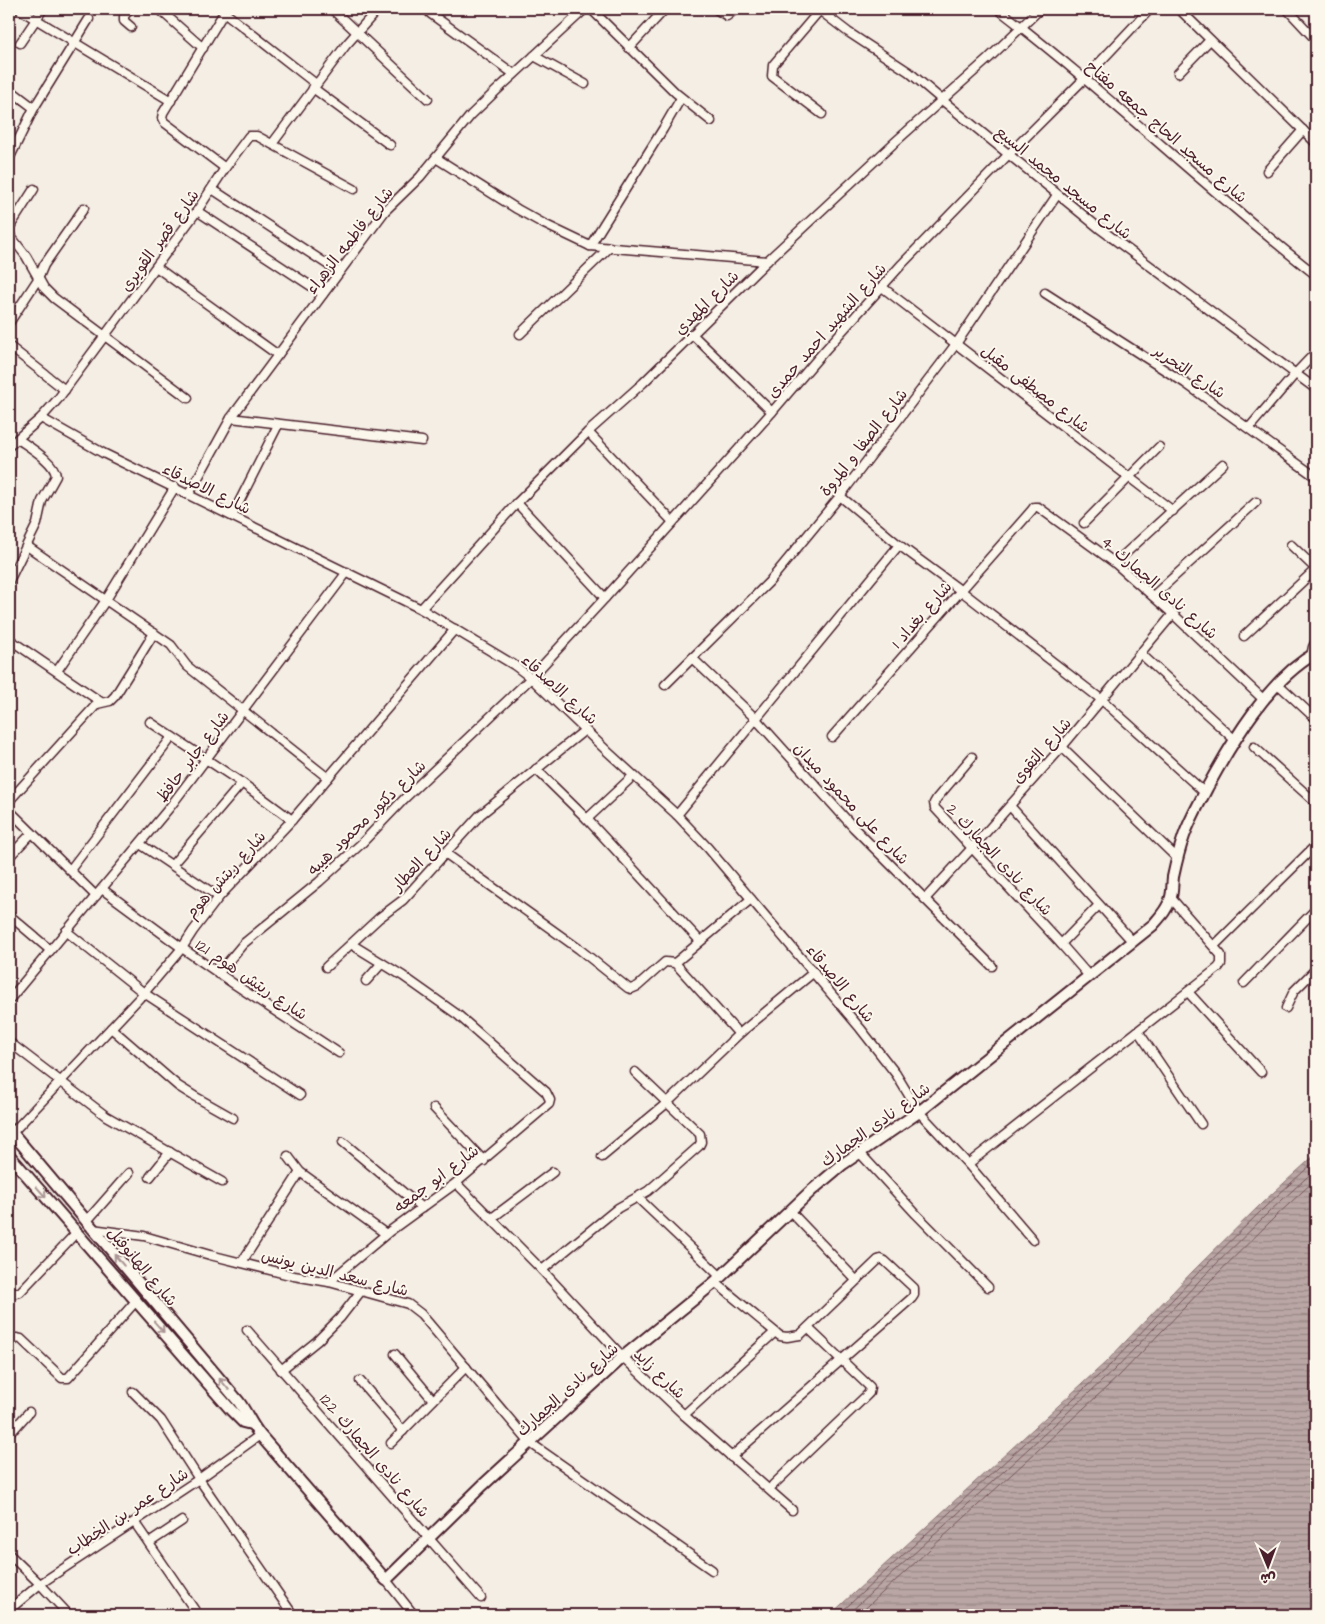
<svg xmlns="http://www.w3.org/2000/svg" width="1325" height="1624" font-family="'Architects Daughter','Playpen Sans Arabic',sans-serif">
<defs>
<pattern id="water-rules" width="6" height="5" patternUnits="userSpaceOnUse" patternTransform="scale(1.25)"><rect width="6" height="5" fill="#baa7a5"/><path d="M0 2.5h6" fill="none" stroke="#998787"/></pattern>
</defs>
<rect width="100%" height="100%" fill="#f4eee4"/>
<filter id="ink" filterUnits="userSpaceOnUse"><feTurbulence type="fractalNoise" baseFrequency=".02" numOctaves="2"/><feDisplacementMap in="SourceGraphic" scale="10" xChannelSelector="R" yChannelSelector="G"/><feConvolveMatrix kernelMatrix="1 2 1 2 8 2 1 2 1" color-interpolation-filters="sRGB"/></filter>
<g filter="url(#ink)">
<!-- water -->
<path fill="url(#water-rules)" stroke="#8d7174" d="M1316,1154V1615H830L1106,1362L1192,1272L1262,1203Z"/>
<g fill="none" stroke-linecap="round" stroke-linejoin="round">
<!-- shore -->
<g stroke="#77555c" stroke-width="1">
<path d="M838,1615L1110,1365L1196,1275L1265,1207L1316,1160"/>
<path d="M847,1615L1114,1370L1200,1280L1270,1211L1316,1169"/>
<path d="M858,1615L1119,1376L1206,1285L1275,1217L1316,1179"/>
</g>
<!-- minor casing -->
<g stroke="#4a1f2b" stroke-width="11">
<g id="minor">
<path d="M19,9L171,101"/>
<path d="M130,9L124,16V21L131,27"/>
<path d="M159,9L203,48"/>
<path d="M332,9L428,99"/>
<path d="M429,9V12L431,14L514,74"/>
<path d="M591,9L676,93L711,121"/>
<path d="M716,9L727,16L736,9"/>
<path d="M818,9L848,32L909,72L942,100L1099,228L1316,389"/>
<path d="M998,9C1108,93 1207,190 1316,275"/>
<path d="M1179,9L1316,143"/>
<path d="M1287,9L1316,40"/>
<path d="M820,10L773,65L772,76L822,114"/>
<path d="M224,12L316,84"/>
<path d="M20,43L43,9"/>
<path d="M629,48L665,9"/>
<path d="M534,56L585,84"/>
<path d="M1178,73L1210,40"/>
<path d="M313,88L390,145"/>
<path d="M9,89L34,108"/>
<path d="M272,144L346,45L378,9"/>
<path d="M436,158L517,209L544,224L590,246L767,261"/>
<path d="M9,159L34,108L89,19"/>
<path d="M225,168L164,122L162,118L163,113L226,9"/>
<path d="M1267,171L1303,130"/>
<path d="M212,189L339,272"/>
<path d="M197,211L323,294"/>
<path d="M9,228L34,189"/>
<path d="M9,234L26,256L44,288L54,298L188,398"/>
<path d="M590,246L663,129L681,98"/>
<path d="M156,267L278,355"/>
<path d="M882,287L1173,511"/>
<path d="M1045,293L1185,383L1316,477"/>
<path d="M9,323L38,279L44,265L84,208"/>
<path d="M520,334L610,247"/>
<path d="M692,334L772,412"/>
<path d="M9,346L65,390"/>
<path d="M41,418L103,453L421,609L514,665L531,678L608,752L677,815L708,848L860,1028L896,1074L919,1112L968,1164L1033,1240"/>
<path d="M231,418L422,441"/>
<path d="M1249,428L1296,373L1316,352"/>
<path d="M588,432L673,522"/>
<path d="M9,446L41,418L58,399L197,211L225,168L249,136H257L354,189"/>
<path d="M189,494L231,418L385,211L420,177L471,115L496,91L585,9"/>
<path d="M840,496L899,545L960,590L1102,700L1205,793"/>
<path d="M517,503L605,598"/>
<path d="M232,516L278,425"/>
<path d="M1084,523L1159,447"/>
<path d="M1291,545L1316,569"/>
<path d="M27,546L171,645L187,666L328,778"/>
<path d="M1115,563L1223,464"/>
<path d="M9,581L37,524L42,501L56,476C55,462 29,447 18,439"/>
<path d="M1153,596L1256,502"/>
<path d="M421,609L517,503L588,432L643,383L767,261L894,143L988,59L1040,9"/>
<path d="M1244,636L1316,569"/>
<path d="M9,639L101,702"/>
<path d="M1140,653L1235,740"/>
<path d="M1311,656L1313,647L1316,641"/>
<path d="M692,658L755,718L854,828L992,966"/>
<path d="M57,671L106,600L175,487"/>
<path d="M1278,684L1316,719"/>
<path d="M665,685L769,582L840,496L956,344L1057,195"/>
<path d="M150,722L242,783L292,820"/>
<path d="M832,737L1032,510L1034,507H1038L1115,563L1173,614L1264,700"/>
<path d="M1062,747L1177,858"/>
<path d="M1254,747L1316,803"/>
<path d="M972,757L937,798L934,803L935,808L1061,944L1089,976"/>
<path d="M536,769L587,819L700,941"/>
<path d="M9,801L97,704L110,701L115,696L154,633"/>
<path d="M1010,806L1133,942"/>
<path d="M9,810L96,896"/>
<path d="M677,815L899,545"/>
<path d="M587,819L633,776"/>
<path d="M140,844L219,897"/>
<path d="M445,853L579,949L628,988L631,989L638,986L665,962L675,963L739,1034"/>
<path d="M9,857L32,833"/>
<path d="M172,865L242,783"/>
<path d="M70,870L172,737"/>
<path d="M102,889L182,948L234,984L339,1053"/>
<path d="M925,899L972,848L1062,747L1173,614"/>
<path d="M9,915L50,950"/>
<path d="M66,931L144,993L300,1095"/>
<path d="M1061,944L1099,905"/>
<path d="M1214,946L1316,845"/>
<path d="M675,963L751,899"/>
<path d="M326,967L379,918L403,900L480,815L585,730"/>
<path d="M218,974L243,944L319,882L362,843L407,796L531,678L605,598L772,412L819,357L902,264L1008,155L1085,78L1150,9"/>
<path d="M366,981L382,963"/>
<path d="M1244,983L1316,909"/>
<path d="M1188,992L1261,1072"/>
<path d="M9,1000L170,807L347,572"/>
<path d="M1286,1008L1294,991L1316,969"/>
<path d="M111,1028L178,1086L194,1096L233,1118"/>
<path d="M1138,1031L1201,1124"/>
<path d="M9,1042L106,1116L222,1182"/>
<path d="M434,1108L484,1161"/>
<path d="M12,1133L144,993L182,948L193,931L219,897L292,820L455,629"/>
<path d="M343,1142L422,1208"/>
<path d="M859,1152L916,1214L988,1287"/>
<path d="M288,1156L300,1172L386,1234"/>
<path d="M602,1157L667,1103L739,1034L814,972"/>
<path d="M968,1164L1218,968L1221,964V955L1171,898"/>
<path d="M150,1177L170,1152"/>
<path d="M456,1183L542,1270L623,1357L684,1415L792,1510"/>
<path d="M638,1198L721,1277"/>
<path d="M791,1212L856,1280"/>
<path d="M492,1218L553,1172"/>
<path d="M86,1222L129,1173"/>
<path d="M92,1229L144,1236L210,1255L294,1276L329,1282L408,1304L421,1314L529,1442L712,1570"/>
<path d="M242,1262L300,1172"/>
<path d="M542,1270L618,1208L648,1191L699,1146L701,1142L700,1134L635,1072"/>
<path d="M329,1282L390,1231L456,1183L549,1104L550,1100L546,1092L458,1015L403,976L351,944"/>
<path d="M715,1282L780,1336L787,1337L800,1335L878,1260L881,1259L885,1261L914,1288V1295L912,1298L731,1457"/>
<path d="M9,1288L15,1293L20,1292L76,1233"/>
<path d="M247,1330L481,1598"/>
<path d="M9,1345L16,1338L21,1339L62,1378H68L136,1301"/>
<path d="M395,1354L433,1400"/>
<path d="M281,1370L317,1341L340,1318L361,1291"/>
<path d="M360,1381L403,1431"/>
<path d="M133,1392L161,1420L199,1479L293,1615"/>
<path d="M684,1415L775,1332"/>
<path d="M9,1431L14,1429L29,1412"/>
<path d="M391,1443L466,1367"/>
<path d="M773,1485L866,1396L869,1393L870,1387L808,1328"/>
<path d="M135,1523L198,1615"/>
<path d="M149,1543L182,1521"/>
<path d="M9,1554L40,1584L69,1615"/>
<path d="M386,1580L414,1615"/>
<path d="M9,1610L40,1584L199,1479L260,1435"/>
</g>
</g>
<!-- tertiary casing -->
<g stroke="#4a1f2b" stroke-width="14">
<g id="tertiary">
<path d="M9,1129L239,1402C247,1413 251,1424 260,1435L386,1580L483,1485L623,1357L715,1282L811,1191L843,1164L919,1112L1153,925C1160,917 1167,910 1170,900C1173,893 1172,884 1173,877C1176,863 1179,850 1184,836C1190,819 1199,804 1207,788C1232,742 1269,679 1316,653"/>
<path d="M9,1155L231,1410L243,1422L251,1424"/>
</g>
</g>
<!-- minor -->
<use href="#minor" stroke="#fbf7ec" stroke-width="8"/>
<!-- tertiary -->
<use href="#tertiary" stroke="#fbf7ec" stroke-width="10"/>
</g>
<!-- one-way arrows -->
<defs><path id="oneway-shaft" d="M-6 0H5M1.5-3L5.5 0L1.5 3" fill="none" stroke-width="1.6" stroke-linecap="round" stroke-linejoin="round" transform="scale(1.25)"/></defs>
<g stroke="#ab9695">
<use href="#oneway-shaft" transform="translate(41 1192) rotate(49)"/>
<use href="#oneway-shaft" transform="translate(119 1260) rotate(-130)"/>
<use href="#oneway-shaft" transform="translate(159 1327) rotate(48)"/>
<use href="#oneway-shaft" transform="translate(224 1384) rotate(-130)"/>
</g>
</g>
<g text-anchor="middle" stroke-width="4" stroke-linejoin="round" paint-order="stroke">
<!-- street labels -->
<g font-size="16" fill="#4a1f2b" stroke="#fbf7ec">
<text transform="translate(1167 131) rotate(41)" y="6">شارع مسجد الحاج جمعه مفتاح</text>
<text transform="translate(1064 182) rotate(39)" y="6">شارع مسجد محمد السبع</text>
<text transform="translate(159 240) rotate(-54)" y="6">شارع قصر القويرى</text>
<text transform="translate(349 240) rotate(-52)" y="6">شارع فاطمه الزهراء</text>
<text transform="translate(706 302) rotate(-45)" y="6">شارع المهدي</text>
<text transform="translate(826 330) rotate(-49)" y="6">شارع الشهيد احمد حمدى</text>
<text transform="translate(1190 371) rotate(34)" y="6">شارع التحرير</text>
<text transform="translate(1036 388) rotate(38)" y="6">شارع مصطفى مقبل</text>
<text transform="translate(863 442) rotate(-52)" y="6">شارع الصفا و المروة</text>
<text transform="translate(207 488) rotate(26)" y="6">شارع الاصدقاء</text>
<text transform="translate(1160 587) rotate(41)" y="6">شارع نادى الجمارك 4</text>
<text transform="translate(921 614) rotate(-49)" y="6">شارع بغداد 1</text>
<text transform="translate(560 689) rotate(42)" y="6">شارع الاصدقاء</text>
<text transform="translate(1041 750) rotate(-49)" y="6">شارع التقوى</text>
<text transform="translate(192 756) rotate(-53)" y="6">شارع جابر حافظ</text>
<text transform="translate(852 803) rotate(47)" y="6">شارع على محمود ميدان</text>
<text transform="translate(366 817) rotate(-44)" y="6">شارع دكتور محمود هيبه</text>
<text transform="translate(421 859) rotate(-47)" y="6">شارع العطار</text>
<text transform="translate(1000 859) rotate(47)" y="6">شارع نادى الجمارك 2</text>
<text transform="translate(225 874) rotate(-48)" y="6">شارع ريتش هوم</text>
<text transform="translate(252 979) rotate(34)" y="6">شارع ريتش هوم 121</text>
<text transform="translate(841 983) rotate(50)" y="6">شارع الاصدقاء</text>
<text transform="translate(875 1124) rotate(-36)" y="6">شارع نادى الجمارك</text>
<text transform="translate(436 1178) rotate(-37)" y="6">شارع ابو جمعه</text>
<text transform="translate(143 1266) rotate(50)" y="6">شارع الهانوفيل</text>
<text transform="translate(335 1272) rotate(14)" y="6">شارع سعد الدين يونس</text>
<text transform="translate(660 1373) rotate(44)" y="6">شارع زايد</text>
<text transform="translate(567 1389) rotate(-42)" y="6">شارع نادى الجمارك</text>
<text transform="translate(375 1455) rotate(49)" y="6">شارع نادى الجمارك 122</text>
<text transform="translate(127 1511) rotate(-34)" y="6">شارع عمر بن الخطاب</text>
</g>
</g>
<!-- margin -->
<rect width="1325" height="1624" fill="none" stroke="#fbf7ec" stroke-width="30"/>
<rect x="15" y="15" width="1295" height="1594" fill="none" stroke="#4a1f2b" stroke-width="2" filter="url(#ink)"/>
<!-- north arrow -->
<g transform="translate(1268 1566) rotate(179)" stroke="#fbf7ec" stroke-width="4" paint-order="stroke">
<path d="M0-4L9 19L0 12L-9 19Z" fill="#4a1f2b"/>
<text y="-8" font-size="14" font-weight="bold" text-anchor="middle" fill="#4a1f2b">ش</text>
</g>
</svg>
